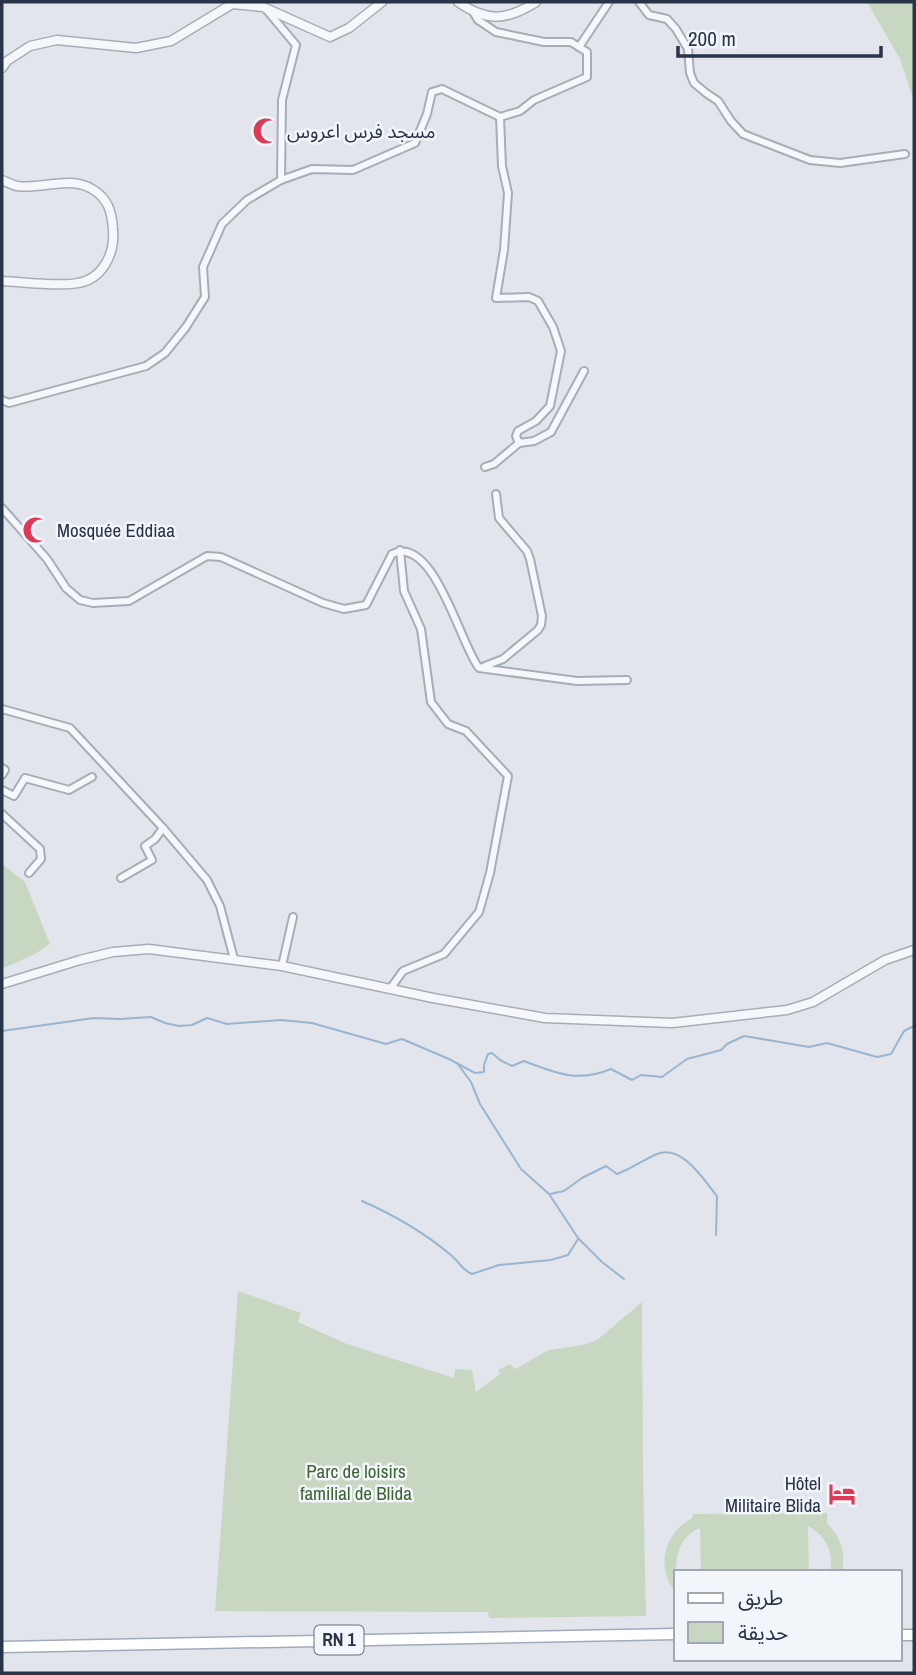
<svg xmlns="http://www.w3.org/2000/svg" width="916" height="1675" font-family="'Archivo Narrow','Noto Sans Arabic',sans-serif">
<rect width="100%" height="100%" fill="#e2e6ec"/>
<!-- green -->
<g fill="#c8d7c2">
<path d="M867,2H914V101L900,59Z"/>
<path d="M2,864L25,882L50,944L35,954L2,969Z"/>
<path d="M238,1291L301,1313L298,1322L347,1344L454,1378L455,1369L472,1370L476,1392L500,1374L498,1370L510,1364L515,1369L549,1350L583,1345L597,1340L642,1302L643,1476L646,1616L489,1618L488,1612L215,1611Z"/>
<path d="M827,1513V1523C841,1538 846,1551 842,1572H830C834,1552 826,1536 808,1526L809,1572H701L700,1528C672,1540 676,1569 676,1593C655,1567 664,1533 692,1518L693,1514Z"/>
</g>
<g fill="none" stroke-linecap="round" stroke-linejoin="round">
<!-- stream -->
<g stroke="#9ab5d0" stroke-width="2">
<path d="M2,1031L94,1018L120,1019L151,1017L165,1023L179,1026L192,1025L207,1018L227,1024L281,1020L312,1023L386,1044L402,1039L449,1059L475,1073L484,1072V1065L488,1054L492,1053L500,1060L512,1066L524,1061C556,1073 577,1083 611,1069L632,1080L641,1075L662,1077L687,1059L721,1050L727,1044L744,1036L809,1047L827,1043L877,1057L891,1054L904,1031L914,1026"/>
<path d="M457,1063L471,1082L480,1104L521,1169L549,1194L578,1238L602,1262L624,1279"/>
<path d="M550,1194L564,1191L582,1178L606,1166L617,1174C631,1169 643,1160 657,1154C682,1144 704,1180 717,1196L716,1235"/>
<path d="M362,1201C394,1215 425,1233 452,1256C460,1263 462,1270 472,1274L499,1265L551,1260L568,1255L578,1239"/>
</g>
<!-- minor casing -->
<g stroke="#a6adb7" stroke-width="10">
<g id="minor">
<path d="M639,2L649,15L667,19L676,29L688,49L690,73L694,83L706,93L718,101L731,121L743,134L810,160L840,163L905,154"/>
<path d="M579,47L609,2"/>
<path d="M500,117L502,166L508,193L504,250L496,298L529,297L538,301L553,327L561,351L550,406L536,421L518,431L516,436L519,443"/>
<path d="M281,180L312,169L353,170L415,143L427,114L432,92L442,89L500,117L520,111L534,100L587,77V52L571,42H544L496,32L478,20L473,12"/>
<path d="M2,400L9,403L146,366L165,353L186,327L205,297L203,267L222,224L247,200L281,180L282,100L296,45L265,8"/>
<path d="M485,467L494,464L519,443L534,441L551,432L584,371"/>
<path d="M2,508L47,559L66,588L80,600L93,603L129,601L207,556L221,557L323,603L344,609L366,605L392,554C434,534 460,644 479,668L577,681L627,680"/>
<path d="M480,668L503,659L538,630L541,625L542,616L530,559L527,551L499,518L496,494"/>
<path d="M2,709L70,728L163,828L207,880L220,906L234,959"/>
<path d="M2,768L5,770L2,775"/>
<path d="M2,790L14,796L25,778L69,790L92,777"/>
<path d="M2,814L40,849L41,859L29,873"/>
<path d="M121,878L152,860L145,846L155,839L163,828"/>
<path d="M282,966L293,917"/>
<path d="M390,989L403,971L444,954L479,912L490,873L508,776L466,731L448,724L431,702L421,629L404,591L400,550"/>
</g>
</g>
<!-- tertiary casing -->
<g stroke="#a6adb7" stroke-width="11">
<g id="tertiary">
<path d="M458,2C487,22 506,21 536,2"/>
<path d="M2,68L7,61L30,46L57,40L136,48L171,41L232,4L263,7L330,37L349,28L382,2"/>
<path d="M2,180C7,182 12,185 17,186C41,190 70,175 92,189C108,198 112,212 113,230C115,253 103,279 78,283C60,287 22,282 2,281"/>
<path d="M2,984L80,960L113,952L149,949L282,966L433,998L545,1018L672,1023L787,1010L813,1002L885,960L914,950"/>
</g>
</g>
<!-- primary casing -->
<g stroke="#a0abb9" stroke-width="13">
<g id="primary">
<path d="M900,1635H914"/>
<path d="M2,1647L676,1634"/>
</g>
</g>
<!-- minor -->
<use href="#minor" stroke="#f6f7fa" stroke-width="6"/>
<!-- tertiary -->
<use href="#tertiary" stroke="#f6f7fa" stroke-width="8"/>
<!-- primary -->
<use href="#primary" stroke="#fff" stroke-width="10"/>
</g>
<!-- icons -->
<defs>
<g id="mosque-bare" transform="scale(2.1)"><path d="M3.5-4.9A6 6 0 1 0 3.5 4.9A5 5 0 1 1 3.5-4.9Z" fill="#de3a56" stroke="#f2f5f9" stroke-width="2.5" paint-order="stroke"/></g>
<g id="hotel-bare" transform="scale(2.1)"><path d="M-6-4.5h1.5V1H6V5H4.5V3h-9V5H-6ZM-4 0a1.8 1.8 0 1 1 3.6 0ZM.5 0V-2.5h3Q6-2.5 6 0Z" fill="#de3a56" stroke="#f2f5f9" stroke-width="2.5" paint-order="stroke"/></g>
</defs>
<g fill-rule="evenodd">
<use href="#mosque-bare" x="266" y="131"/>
<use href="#mosque-bare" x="36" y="530"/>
<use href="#hotel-bare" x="842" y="1494"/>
</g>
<g text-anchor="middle" stroke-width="5" stroke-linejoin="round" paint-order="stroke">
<!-- shield labels -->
<rect fill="#f2f5f9" stroke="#656e7c" stroke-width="2" x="314.5" y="1625.5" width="49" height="29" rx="5"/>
<g font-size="18" font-weight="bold" fill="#283447">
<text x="339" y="1646">RN 1</text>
</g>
<!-- poi labels -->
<g font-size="19" fill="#283447" stroke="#f2f5f9" text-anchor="start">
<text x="287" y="138">مسجد فرس اعروس</text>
<text x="57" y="537">Mosquée Eddiaa</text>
<text x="821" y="1490" text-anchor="end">Hôtel<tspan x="821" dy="22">Militaire Blida</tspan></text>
</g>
<!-- park labels -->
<g font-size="19" fill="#3d6433" stroke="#f2f5f9">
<text x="356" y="1478">Parc de loisirs<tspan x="356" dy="22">familial de Blida</tspan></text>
</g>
</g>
<!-- border -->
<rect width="916" height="1675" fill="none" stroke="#283447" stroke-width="7"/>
<!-- legend -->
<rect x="674" y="1570" width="228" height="91" fill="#f2f5f9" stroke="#a1a8b2" stroke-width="2"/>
<rect x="688" y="1593" width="35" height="10" fill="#ffffff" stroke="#a1a8b2" stroke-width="2"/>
<text x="738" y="1605" font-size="21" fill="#283447">طريق</text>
<rect x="688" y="1622" width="35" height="21" fill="#c8d7c2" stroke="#a1a8b2" stroke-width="2"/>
<text x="738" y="1640" font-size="21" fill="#283447">حديقة</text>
<!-- scale -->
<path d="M678 46v10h203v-10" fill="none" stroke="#283447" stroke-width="3.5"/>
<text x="688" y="46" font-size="21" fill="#283447" stroke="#f2f5f9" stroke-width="5" paint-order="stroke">200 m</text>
</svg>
